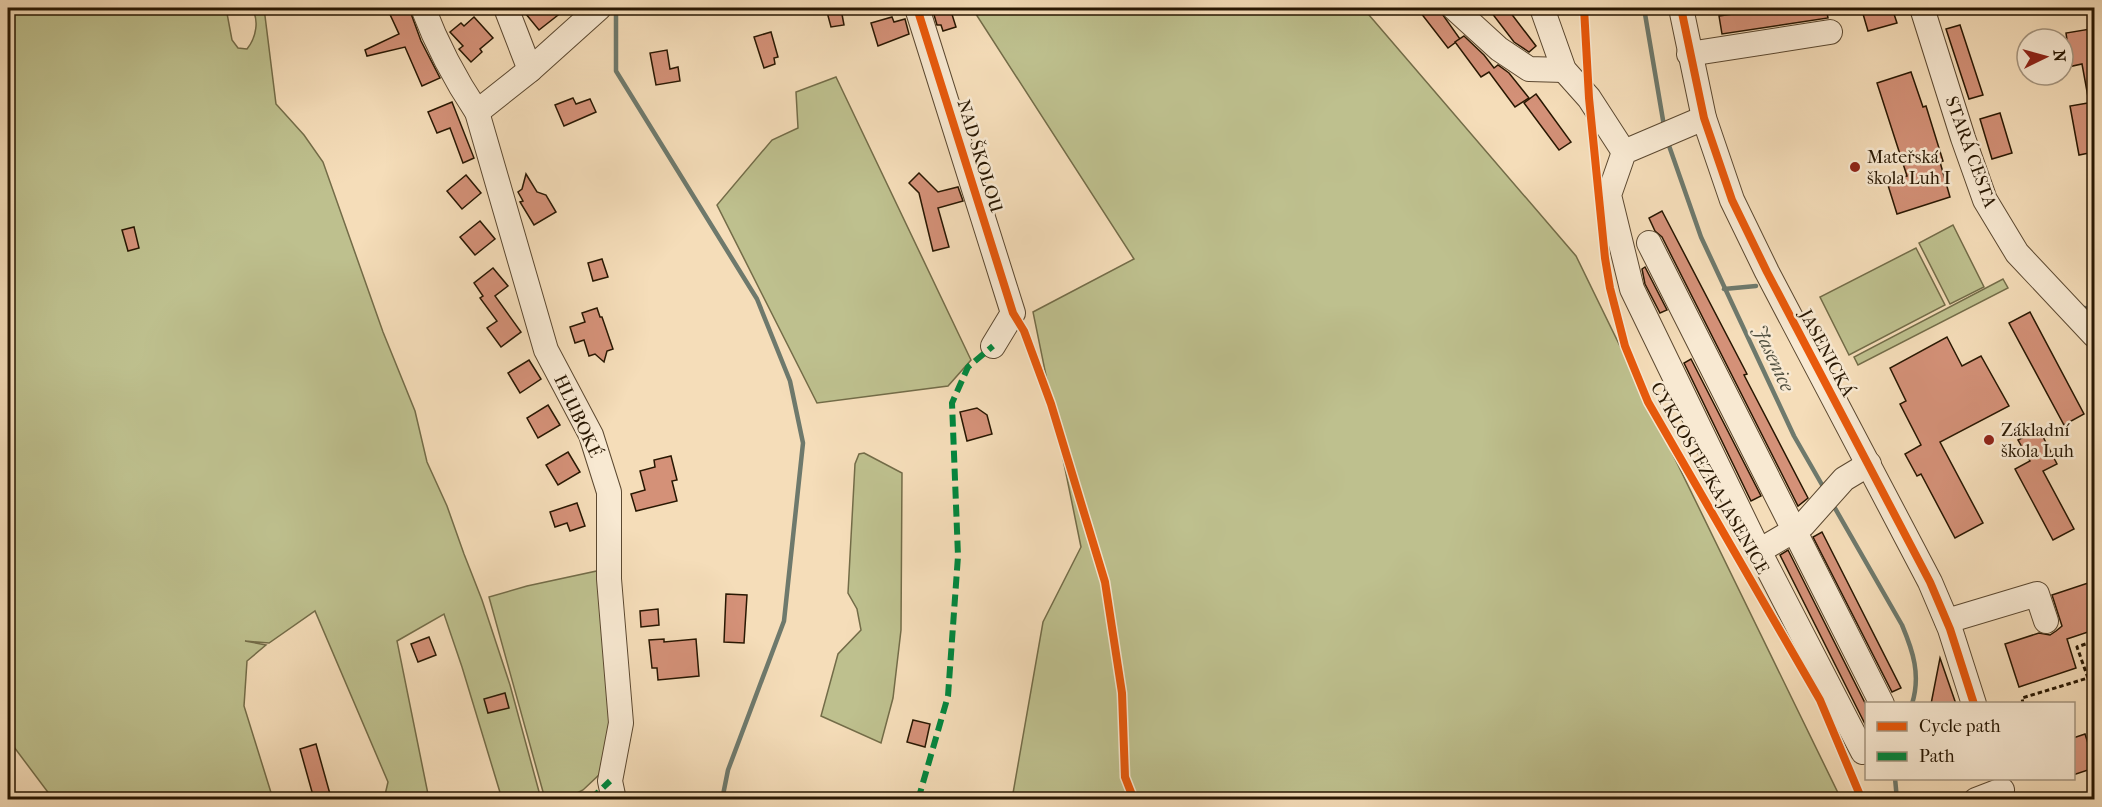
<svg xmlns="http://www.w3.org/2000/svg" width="2102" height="807" font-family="'IM FELL French Canon',serif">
<rect width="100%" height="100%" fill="#f5ddb9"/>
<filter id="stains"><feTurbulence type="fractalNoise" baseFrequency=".00333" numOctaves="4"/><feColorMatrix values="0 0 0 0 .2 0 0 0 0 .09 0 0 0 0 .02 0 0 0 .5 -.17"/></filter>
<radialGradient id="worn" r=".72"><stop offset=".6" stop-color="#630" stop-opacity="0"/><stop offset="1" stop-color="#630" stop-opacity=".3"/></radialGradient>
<!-- green -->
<g fill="#bec08e" stroke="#736c48" stroke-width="1.5">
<path d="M8,8H226L232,40L238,48L247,49C256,38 260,19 251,8H264L276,104L304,135L323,162L383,332L415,411L427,462L447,506L464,554L482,600L510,685L541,799H502L462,667L444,614L397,641L429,799H384L388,782L315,611L269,643L245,641L266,645L247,661L244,706L273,799H53L8,739Z"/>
<path d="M972,8H1363L1576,256L1841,799H1012L1043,622L1081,547L1033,312L1134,259Z"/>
<path d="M836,77L971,360L948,386L817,403L717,205L772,140L798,128L796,92Z"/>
<path d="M1953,225L1984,287L1950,304L1919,243Z"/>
<path d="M1916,248L1945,305L1849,355L1820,297Z"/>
<path d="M2003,279L2008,288L1858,365L1854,357Z"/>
<path d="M864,453L902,473L901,630L893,698L881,743L821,716L838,654L861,630L857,609L848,593L855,464L859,454Z"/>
<path d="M606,569L611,747L602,772L583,790L565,799H545L489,597L527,586Z"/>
</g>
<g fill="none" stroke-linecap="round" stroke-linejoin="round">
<!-- stream -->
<g stroke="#6e796c" stroke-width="4.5">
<path d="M616,8V71L757,299L790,381L803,443L784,621L728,770L722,800"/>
<path d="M1644,8L1664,126"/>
<path d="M1667,140L1701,237L1794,436L1825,490"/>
<path d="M1724,289L1756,286"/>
<path d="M2084,308L2094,309"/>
<path d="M1832,503L1902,625C1913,651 1921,675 1912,704"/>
<path d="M1895,778L1897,800"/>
</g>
</g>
<!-- building -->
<g fill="#d49178" stroke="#281702" stroke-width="1.5">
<path d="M387,8H409L421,41L440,78L422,86L405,47L367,56L365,50L399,34Z"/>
<path d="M521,8H567L539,30Z"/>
<path d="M932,8H950L956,27L943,31L941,25H937Z"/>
<path d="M1417,8H1438L1460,39L1448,48Z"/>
<path d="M1488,8H1507L1536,46L1529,52L1514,42Z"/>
<path d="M1774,8H1826L1828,18L1722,34L1719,16Z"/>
<path d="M1863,8H1892L1897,23L1868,31L1863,14H1865Z"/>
<path d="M841,9L844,25L831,27L827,12Z"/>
<path d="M474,17L493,38L480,49L482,52L471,62L459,49L463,46L450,32L461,23L464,26Z"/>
<path d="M892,17L894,22L905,19L909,34L878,46L871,23Z"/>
<path d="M1960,25L1983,95L1969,99L1946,29Z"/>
<path d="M2090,29L2094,57V97H2088L2082,64L2068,67L2066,54H2069L2066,33Z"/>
<path d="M771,32L778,57L774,58L775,64L764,68L754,37Z"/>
<path d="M1464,36L1484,55L1494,68L1498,65L1509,73L1529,98L1515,107L1489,72L1481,77L1455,42Z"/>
<path d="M667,50L670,69L678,67L680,81L656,85L650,53Z"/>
<path d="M1911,72L1923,107L1926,106L1943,161L1940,162L1950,197L1897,214L1887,182L1907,176L1877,83Z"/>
<path d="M1536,94L1571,142L1559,150L1524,103Z"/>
<path d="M573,98L576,104L590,99L596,112L564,126L555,105Z"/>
<path d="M452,102L474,158L463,163L450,128L437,133L428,112Z"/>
<path d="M2094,102V152L2079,155L2070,106Z"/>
<path d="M2000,113L2012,153L1992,159L1980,119Z"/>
<path d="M919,173L938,192L958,187L963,201L938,208L949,247L933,251L919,193L909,183Z"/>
<path d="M526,174L537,192L546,195L556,212L534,225L520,202L523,201L518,192L522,189Z"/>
<path d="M466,175L481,193L462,209L447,191Z"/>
<path d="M1662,211L1747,374L1744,375L1808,498L1798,506L1662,237L1655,231L1649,218Z"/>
<path d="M480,221L495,239L475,255L460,237Z"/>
<path d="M134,227L139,248L128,251L122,230Z"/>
<path d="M602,259L608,277L593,281L588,263Z"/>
<path d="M1645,267L1667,310L1660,313L1645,284L1642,269Z"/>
<path d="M493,268L508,286L495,296L521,332L501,347L487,328L497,321L480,298L483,296L474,283Z"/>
<path d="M597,308L600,317H602L613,349L607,351L604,362L595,354L589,356L584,340L575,343L570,327L585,322L582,313Z"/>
<path d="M2030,312L2084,414L2064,425L2009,323Z"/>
<path d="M1947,337L1962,366L1981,356L2009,406L1940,442L1983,523L1955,538L1921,474L1917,476L1905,454L1921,445L1900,404L1906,401L1890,368Z"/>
<path d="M1691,359L1761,496L1751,501L1684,363Z"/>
<path d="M529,360L541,379L520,393L508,373Z"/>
<path d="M548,405L560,425L538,438L527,418Z"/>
<path d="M977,408L987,415L992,434L967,441L960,412Z"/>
<path d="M2039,429L2057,464L2043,471L2074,529L2053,540L2015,469L2030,461L2018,440Z"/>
<path d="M568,452L580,472L558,485L546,465Z"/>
<path d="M671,456L677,480L672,481L677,501L636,511L631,494L645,490L640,471L655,467L654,460Z"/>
<path d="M577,503L585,526L570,531L567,523L555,527L550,512Z"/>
<path d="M1822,532L1901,688L1892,692L1813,537Z"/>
<path d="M1788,550L1866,705V726L1780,555Z"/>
<path d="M2094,581V630L2067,639L2076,668L2019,687L2005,644L2039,633L2050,635L2056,631L2062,626L2052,595Z"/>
<path d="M726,594L747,595L744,643L724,642Z"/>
<path d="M658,609L659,625L641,627L640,611Z"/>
<path d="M429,637L436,655L418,662L411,644Z"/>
<path d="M664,639V642L696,639L699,676L658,680L657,668H652L649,640Z"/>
<path d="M1940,658L1956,704H1931Z"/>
<path d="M505,693L509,708L488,713L484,699Z"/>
<path d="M913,720L930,724L925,747L907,742Z"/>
<path d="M2085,734L2094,762V768L2073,775V738Z"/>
<path d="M316,744L330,794L314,799L300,749Z"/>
</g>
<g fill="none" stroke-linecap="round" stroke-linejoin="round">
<!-- minor casing -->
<g stroke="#5b4830" stroke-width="26">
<g id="minor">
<path d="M423,8C437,45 455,79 477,112L546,350L591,435L609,492V579L621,723L610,781L614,800"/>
<path d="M506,8L530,70"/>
<path d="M917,8L1013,313L993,346"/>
<path d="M1454,8L1499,49L1529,69L1564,70"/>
<path d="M1542,8L1564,70L1589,98L1624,152"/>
<path d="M1681,8L1704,118L1732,200L1767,272L1930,582L1950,629L1974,704"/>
<path d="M1922,8L1963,138L1985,200L2017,253L2094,335"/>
<path d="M1689,54L1830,32"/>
<path d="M477,112L530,70L599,8"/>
<path d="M1704,118L1624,152L1609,195L1632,289L1759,551L1863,752"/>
<path d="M1649,243L1882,704"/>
<path d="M1759,551L1803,525L1844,479L1869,464"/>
<path d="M1947,621L2037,594L2046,621"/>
<path d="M1976,800L2002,790"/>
</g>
</g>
<!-- path -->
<path stroke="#281702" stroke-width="3" stroke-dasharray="4.5 3" stroke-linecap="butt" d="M2023,704L2022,698L2088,678L2077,647L2094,641"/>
<!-- minor -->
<use href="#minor" stroke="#f8e9d2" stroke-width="24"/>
<!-- quiet -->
<g stroke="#00873e" stroke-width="6" stroke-dasharray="12 6" stroke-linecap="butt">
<path d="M590,800L610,781"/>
<path d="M918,800L948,696L958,556L952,403L968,367L993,346"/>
</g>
<!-- cycleway casing -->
<g stroke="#f8e9d2" stroke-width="11">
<g id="cycleway">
<path d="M917,8L1013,313L1024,331L1051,404L1105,582L1122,693L1125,777L1134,800"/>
<path d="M1584,8L1589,98L1605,258L1610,288L1625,346L1648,402L1820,700L1862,800"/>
<path d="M1681,8L1704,118L1732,200L1767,272L1930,582L1950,629L1974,704"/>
</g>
</g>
<!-- cycleway -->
<use href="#cycleway" stroke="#e8590c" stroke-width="8"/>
</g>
<!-- markers -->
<g fill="#8f2418" stroke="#f8e9d2" stroke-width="2">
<circle cx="1855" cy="167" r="6"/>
<circle cx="1989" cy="440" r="6"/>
</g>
<g text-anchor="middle" stroke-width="5" stroke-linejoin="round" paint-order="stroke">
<!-- street labels -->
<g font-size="18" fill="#281702" stroke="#f8e9d2">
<text transform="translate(1971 152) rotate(70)" y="6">STARÁ CESTA</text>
<text transform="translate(980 156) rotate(73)" y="6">NAD ŠKOLOU</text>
<text transform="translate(1827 353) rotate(62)" y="6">JASENICKÁ</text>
<text transform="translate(578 416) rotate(65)" y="6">HLUBOKÉ</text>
<text transform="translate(1710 478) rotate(60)" y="6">CYKLOSTEZKA JASENICE</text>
</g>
<!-- poi labels -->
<g font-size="18" fill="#281702" stroke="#f8e9d2" text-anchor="start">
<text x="1867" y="163">Mateřská<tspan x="1867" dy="21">škola Luh I</tspan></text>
<text x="2001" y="436">Základní<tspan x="2001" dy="21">škola Luh</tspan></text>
</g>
<!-- water labels -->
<g font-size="20" font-style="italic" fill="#515040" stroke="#f8e9d2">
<text transform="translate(1774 358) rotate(65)" y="7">Jasenice</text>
</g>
</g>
<!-- margin -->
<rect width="2102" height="807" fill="none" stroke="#f5ddb9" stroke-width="30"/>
<rect x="9" y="9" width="2084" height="789" fill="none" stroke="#281702" stroke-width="3"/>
<rect x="15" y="15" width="2072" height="777" fill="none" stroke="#281702" stroke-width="1.5"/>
<!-- legend -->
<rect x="1865" y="702" width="210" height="78" fill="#f8e9d2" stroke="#a5957f" stroke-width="1.5"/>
<rect x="1877" y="722" width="30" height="9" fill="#e8590c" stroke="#a5957f" stroke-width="1.5"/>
<text x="1919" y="732" font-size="18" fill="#281702">Cycle path</text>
<rect x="1877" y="752" width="30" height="9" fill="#00873e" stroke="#a5957f" stroke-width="1.5"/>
<text x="1919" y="762" font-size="18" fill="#281702">Path</text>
<!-- north arrow -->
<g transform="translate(2045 57) rotate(85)"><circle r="28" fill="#f8e9d2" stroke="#a5957f" stroke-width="1.5"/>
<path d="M0-4.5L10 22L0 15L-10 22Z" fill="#8f2418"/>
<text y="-9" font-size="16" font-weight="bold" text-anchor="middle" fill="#281702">N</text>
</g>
<rect width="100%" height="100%" filter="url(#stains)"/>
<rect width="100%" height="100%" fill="url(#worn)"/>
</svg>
